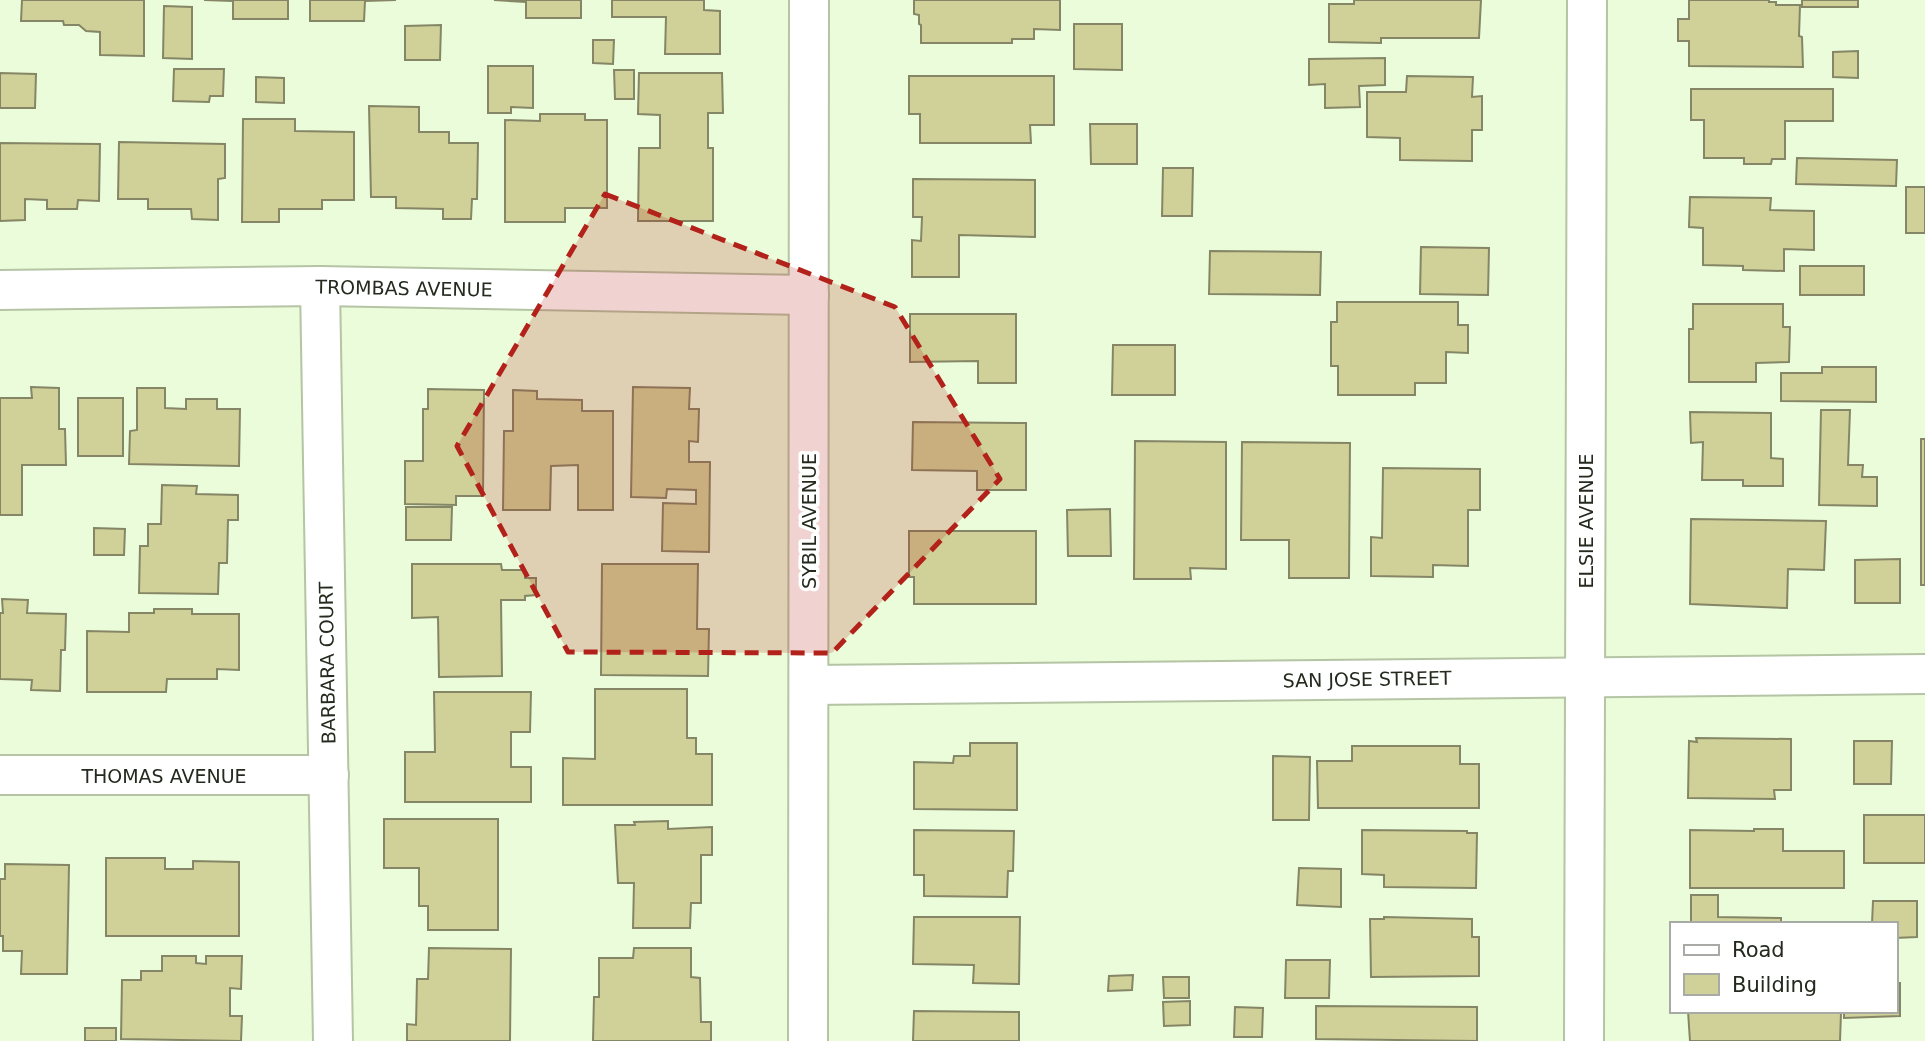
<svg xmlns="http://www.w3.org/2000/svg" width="1925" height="1041" font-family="'DejaVu Sans',sans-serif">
<rect width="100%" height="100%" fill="#ebfcda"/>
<!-- building -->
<g fill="#cfd198" stroke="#858665" stroke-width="2">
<path d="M22,0H144V56L100,55V32L86,31L79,25H64L63,21H21Z"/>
<path d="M204,0H288V19H233V1Z"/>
<path d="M310,0H396L365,1L364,21H310Z"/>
<path d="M494,0H581V18H526V2Z"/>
<path d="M612,0H704V10L720,11V54H665L666,17H612Z"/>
<path d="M914,0H1060V30L1034,29V39H1012V43H921V25L919,24V15L914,14Z"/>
<path d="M1354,0H1481L1479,38H1381V43L1329,42V4H1354Z"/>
<path d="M1689,0H1769V2H1776V5H1800L1799,36L1802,37L1803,67L1689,66V41H1678V19H1689Z"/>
<rect x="1802" y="0" width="56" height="7"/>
<path d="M164,6L192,7V59L163,58Z"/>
<path d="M1074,24H1122V70L1074,69Z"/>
<path d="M441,25L440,60H405V26Z"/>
<path d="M593,40H614L613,64L593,63Z"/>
<path d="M1858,51V78L1833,77V52Z"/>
<path d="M1385,58V85L1359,86L1360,107L1325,108V84L1309,85V59Z"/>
<path d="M488,66H533V108L511,107V113H488Z"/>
<path d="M174,69H224L223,96H210L209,102L173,101Z"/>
<path d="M614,70H634V99H615Z"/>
<path d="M0,73L36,74L35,108H0Z"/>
<path d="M639,73H722L723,113H708V148H713V221H638L639,148H660V115L638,114Z"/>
<path d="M909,76H1054V125H1030L1031,143H920V114H909Z"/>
<path d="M1407,76L1473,77L1472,97L1482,96V130H1472V161L1400,160V138L1367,137V92H1406Z"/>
<path d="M256,77L284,78V103L256,102Z"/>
<path d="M1691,89H1833V121H1785V159H1772L1771,164H1744V158H1704V120H1691Z"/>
<path d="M369,106L419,107V132H449V143H478L477,199H472L471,219H443V209L396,208V197H371Z"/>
<path d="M540,114H585V120H607V208H565V222H505V120L540,121Z"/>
<path d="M243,119H295V131L354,132V200H322V209H279V222H242Z"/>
<path d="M1090,124H1137V164H1091Z"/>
<path d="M119,142L225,144V178L218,179V220L192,219L191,209H148V199H118Z"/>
<path d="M0,143L100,144L99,201L78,200L77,209H47V200L25,199V220L0,221Z"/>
<path d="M1797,158L1897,160L1896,186L1796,184Z"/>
<path d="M1163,168H1193L1192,216H1162Z"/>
<path d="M913,179L1035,180V237L959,235V277H912V240L921,241L922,217H913Z"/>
<rect x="1906" y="187" width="19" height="46"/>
<path d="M1690,197L1771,198L1770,210L1814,211V250L1784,249V271L1743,270V266L1703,265V228L1689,227Z"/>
<path d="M1421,247L1489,248L1488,295L1420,294Z"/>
<path d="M1210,251L1321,252L1320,295L1209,294Z"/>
<rect x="1800" y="266" width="64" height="29"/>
<path d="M1337,302H1458V325H1468V353L1446,352V383H1415V395H1338V366H1331V322H1337Z"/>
<path d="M1693,304H1783V327H1790L1789,362L1756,363V382H1689V329H1693Z"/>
<path d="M910,314H1016V383H978V361L910,362Z"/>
<path d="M1113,345H1175V395H1112Z"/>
<path d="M1822,367H1876V402L1781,401V373H1822Z"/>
<path d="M31,387L59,388V429H65L66,465H22V515H0V398H32Z"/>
<path d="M633,387L690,388L689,409H699L698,442L689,441V462H710L709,552L662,551L663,503L696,504V490L667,489L666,498L631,497Z"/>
<path d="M137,388H165V408L186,409V399H217V409H240L239,466L129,464L130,431L137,430Z"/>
<path d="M428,389L484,390L483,496H456V505L405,504V461H423V409H428Z"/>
<path d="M513,390L537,391V399L582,400V411H613V510H578V465L551,466L550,510H503L504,431H513Z"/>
<rect x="78" y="398" width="45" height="58"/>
<path d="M1821,410H1850L1848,465H1863L1862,477H1877V506L1819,505Z"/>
<path d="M1690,412L1771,413V458L1783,459V486H1743V480H1702L1703,442L1691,443Z"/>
<path d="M913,422L1026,423V490H977V471L912,470Z"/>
<rect x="1921" y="439" width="4" height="146"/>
<path d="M1135,441L1226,442V569L1190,568L1191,579H1134Z"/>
<path d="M1242,442L1350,443L1349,578H1289V540H1241Z"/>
<path d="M1383,468L1480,469V510H1468V566L1433,565V577L1371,576V537L1382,538Z"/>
<path d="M162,485L197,486L196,494L238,495V520H228L227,563H219L218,594L139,593L140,546H148V524H161Z"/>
<path d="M406,507H452L451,540H406Z"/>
<path d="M1110,509L1111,556H1068L1067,510Z"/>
<path d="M1691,519L1826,521L1824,570L1788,569L1787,608L1690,604Z"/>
<path d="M94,528L125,529L124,555H94Z"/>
<path d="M909,531H1036V604H914V577H909Z"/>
<path d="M1900,559V603H1855V560Z"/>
<path d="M412,564H501L502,570H525V578H536V595L525,596V600H501L502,676L439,677L438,617L412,618Z"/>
<path d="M602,564H698L697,629H709L708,676L601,675Z"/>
<path d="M2,599L28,600L27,613L66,614L65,650H61L60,691L31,690L32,680L0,679V613H3Z"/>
<path d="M154,609H192V614H239V670L217,669V679H167L166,692H87V631L129,632V613H154Z"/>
<path d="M595,689H687V738H696V754H712V805H563V758L595,759Z"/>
<path d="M434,692H531L530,732H511V767H531V802H405V752H435Z"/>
<path d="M1696,738L1791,739V790H1774L1775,799L1688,798L1689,741L1697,742Z"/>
<path d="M1854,741H1892L1891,784H1854Z"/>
<path d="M970,743H1017V810L914,809V762L953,763L954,756H970Z"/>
<path d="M1352,746H1460V764H1479V808H1318L1317,761H1352Z"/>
<path d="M1273,756L1310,757L1309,820H1273Z"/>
<rect x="1864" y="815" width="61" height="48"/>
<path d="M384,819H498V930H428V906H419V868H384Z"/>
<path d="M668,821V829L712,827V855H701V903H691L690,928H633L634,883H618L615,825H635L634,822Z"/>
<path d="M1754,829H1783V851H1844V888H1690V830L1754,831Z"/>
<path d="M914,830L1014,831L1013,871H1008L1007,897L924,896V875H914Z"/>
<path d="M1362,830L1467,831V833H1477L1476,888L1384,887V875L1362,874Z"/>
<path d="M106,858H165V869H193V861L239,862V936H106Z"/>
<path d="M5,864L69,865L67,974H21L22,951H3V936H0V879H5Z"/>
<path d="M1299,868L1341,869V907L1297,905Z"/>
<path d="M1691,895H1718V917L1781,918V923L1818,924H1691Z"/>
<path d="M1873,901H1917V937L1895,938V924H1872Z"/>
<path d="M914,917H1020L1019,984L973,983L974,965L913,964Z"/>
<path d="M1384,917L1472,919V937H1479V976L1371,977L1370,919H1384Z"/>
<path d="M429,948L511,949L510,1041H407V1024L416,1025L417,979H428Z"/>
<path d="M634,948H691V977L700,978L701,1022H711V1041H593L594,997H599V958H633Z"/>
<path d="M162,956H196V963L206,964V956H242L241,989L230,988V1016H242L241,1041L121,1039L122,980H141V971H162Z"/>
<path d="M1286,960H1330L1329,998H1285Z"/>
<path d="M1133,975L1132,990L1108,991L1109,976Z"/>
<path d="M1163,977H1189V998H1164Z"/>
<path d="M1895,983H1900V1016L1844,1018V1011H1895Z"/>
<path d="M1190,1001V1025L1164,1026L1163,1002Z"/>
<path d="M1316,1006L1477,1007V1041L1316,1039Z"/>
<path d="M1235,1007L1263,1008L1262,1037H1234Z"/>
<path d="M914,1011L1019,1012V1041H913Z"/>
<path d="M1688,1011L1841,1013L1840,1041H1690Z"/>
<rect x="85" y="1028" width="31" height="13"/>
</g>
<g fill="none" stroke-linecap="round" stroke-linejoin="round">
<!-- street casing -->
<g stroke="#b4c4a4" stroke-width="42">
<g id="street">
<path d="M320,286L333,1041"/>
<path d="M0,290L320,286L809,295"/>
<path d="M809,685L1925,674"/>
<path d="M0,775H329"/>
<path d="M808,1041L809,0"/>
<path d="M1584,1041L1587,0"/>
</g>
</g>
<!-- street -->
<use href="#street" stroke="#fff" stroke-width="38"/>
</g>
<!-- marked area -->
<path fill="#b2221b" fill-opacity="0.2" stroke="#b2221b" stroke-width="5" stroke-dasharray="14 9" stroke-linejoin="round" d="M605,194L895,307L1000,479L832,653L568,652L457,446Z"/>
<g text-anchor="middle" stroke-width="7" stroke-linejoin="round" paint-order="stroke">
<!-- street labels -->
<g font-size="19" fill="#242a1e" stroke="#fff">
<text transform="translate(404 288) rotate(1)" y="7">TROMBAS AVENUE</text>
<text transform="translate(809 521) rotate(-90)" y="7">SYBIL AVENUE</text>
<text transform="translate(1586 521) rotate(-90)" y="7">ELSIE AVENUE</text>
<text transform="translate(327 663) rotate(-91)" y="7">BARBARA COURT</text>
<text transform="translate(1367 679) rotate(-1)" y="7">SAN JOSE STREET</text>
<text x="164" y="783">THOMAS AVENUE</text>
</g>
</g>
<!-- legend -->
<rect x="1670" y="922" width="228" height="91" fill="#ffffff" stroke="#a7aaa5" stroke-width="2"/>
<rect x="1684" y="945" width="35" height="10" fill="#ffffff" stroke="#a7aaa5" stroke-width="2"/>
<text x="1732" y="957" font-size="21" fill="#242a1e">Road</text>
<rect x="1684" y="974" width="35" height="21" fill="#cfd198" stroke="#a7aaa5" stroke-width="2"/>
<text x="1732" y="992" font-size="21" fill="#242a1e">Building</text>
</svg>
